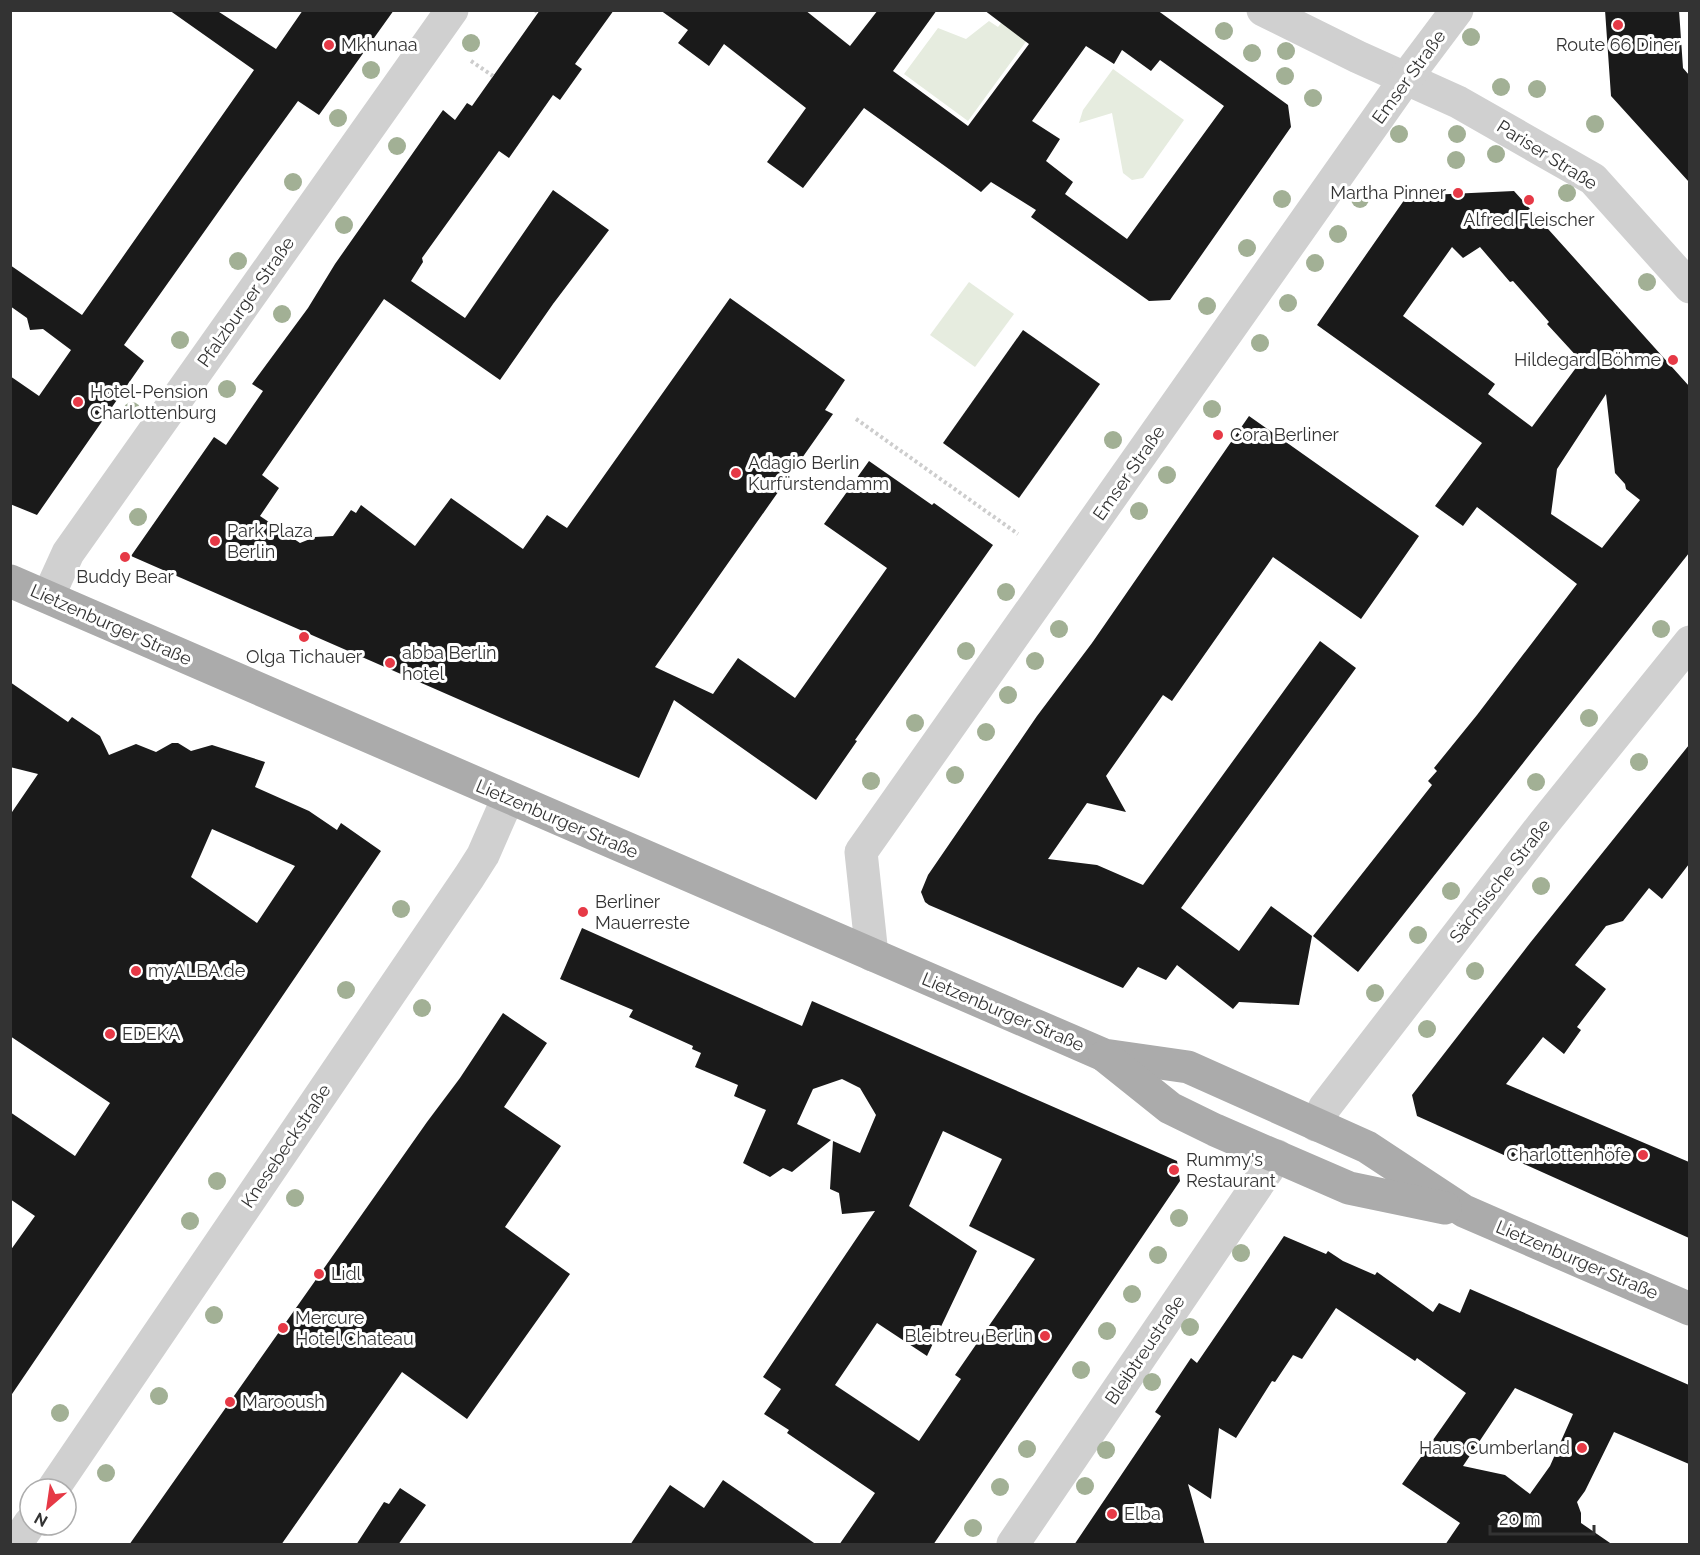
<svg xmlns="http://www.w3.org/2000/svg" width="1700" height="1555" font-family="Raleway,sans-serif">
<rect width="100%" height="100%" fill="#fff"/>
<!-- green -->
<g fill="#e6ecdf">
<path d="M1008,14L1033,32L968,121L904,74L938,28L966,39L989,21L998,27Z"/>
<path d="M1113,69L1184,120L1143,178L1132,180L1123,173L1112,113L1079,123L1083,110Z"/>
<path d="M969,282L1014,314L975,367L930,335Z"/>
</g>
<!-- building -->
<g fill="#1a1a1a" fill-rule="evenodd">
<path d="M169,10H216L276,49L303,10H394L319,115L298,101L243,177L124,345L144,361L37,515L10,504V376L39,396L71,350L43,329L30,330L27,318L10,306V265L82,315L254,70Z"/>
<path d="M540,10H614L575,64L582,69L560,100L553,95L509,158L499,151L422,258L423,262L411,281L465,318L553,190L609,230L553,304L500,380L384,299L262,475L279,488L260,516L300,543L315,537L333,536L351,510L356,513L361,505L415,546L451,498L523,549L547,515L567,528L730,298L845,380L825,410L833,414L655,667L713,694L738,658L795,698L887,568L824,524L869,461L932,505L934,503L993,545L855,740L857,741L816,800L674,700L639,778L131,556L214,437L226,445L263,391L252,384L308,308L335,264L443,110L455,120L467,103L472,106Z"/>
<path d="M660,10H805L850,46L878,10H937L893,71L968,126L1029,44L984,10H1157L1288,105L1291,127L1170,300L1149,301L1031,217L1036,210L991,182L981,192L864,108L803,188L767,162L806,108L724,44L709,66L678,43L688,30ZM1086,46L1114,64L1122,50L1151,71L1160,60L1224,106L1127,239L1065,194L1073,182L1046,161L1060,139L1032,121Z"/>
<path d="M1605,10H1679L1683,68L1689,75V182L1611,96Z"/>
<path d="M1514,191L1689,386V553L1358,972L1313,936L1432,785L1428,781L1437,771L1434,768L1477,715L1577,584L1477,507L1463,526L1435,506L1482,443L1317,325L1407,196ZM1452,247L1463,258L1480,247L1510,282L1513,281L1549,322L1547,324L1581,361L1532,427L1488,394L1495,384L1403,316ZM1606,394L1615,473L1625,484L1626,489L1640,500L1602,548L1551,514L1557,469Z"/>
<path d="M1023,330L1100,384L1019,498L943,443Z"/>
<path d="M1249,416L1419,536L1361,619L1273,557L1172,701L1163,695L1106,776L1126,812L1087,803L1048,859L1097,865L1143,885L1320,641L1356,668L1181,908L1239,951L1271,906L1312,936L1299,1005L1239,1002L1233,1009L1177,965L1166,980L1138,967L1123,988L929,905L925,902L921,892L928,875L1037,716L1092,643Z"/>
<path d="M10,682L68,722L72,717L100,736L109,755L136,744L156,752L172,743H178L191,751L212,745L265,762L255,787L309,811L337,830L341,823L381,851L10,1397V1251L35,1216L10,1199V1112L75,1156L110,1103L10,1036V815L38,774L10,767ZM212,829L295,866L257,923L191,877Z"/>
<path d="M1689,745V864L1662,899L1649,888L1623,921L1606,926L1575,965L1606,989L1577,1027L1581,1030L1564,1054L1543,1037L1506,1084L1689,1162V1238L1417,1116L1412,1095L1530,943Z"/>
<path d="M582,928L802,1026L812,1001L1177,1161L1180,1181L933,1545H839L875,1493L787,1433L789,1430L764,1414L781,1389L763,1377L875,1211L842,1214L839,1193L830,1189L833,1141L860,1153L876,1115L860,1088L842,1079L813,1089L797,1124L831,1140L792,1172L783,1168L770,1177L743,1163L766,1110L734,1096L738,1085L695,1067L701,1053L692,1049L693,1046L629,1017L633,1010L560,979ZM943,1131L1002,1159L969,1226L1035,1259L955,1375L961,1379L919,1441L835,1385L877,1323L927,1356L977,1251L909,1206Z"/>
<path d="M503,1013L547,1043L504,1107L561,1146L505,1227L570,1274L467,1419L402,1372L281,1545H129L427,1122L460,1078Z"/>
<path d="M1284,1236L1326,1254L1328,1251L1343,1261L1375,1275L1377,1272L1433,1312L1439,1303L1460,1313L1470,1289L1689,1385V1464L1614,1432L1585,1491L1577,1502L1581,1513V1523L1613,1545H1445L1460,1523L1402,1484L1466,1393L1417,1358L1415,1361L1336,1308L1302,1359L1293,1355L1275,1382L1272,1381L1236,1438L1219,1428L1211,1499L1188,1484L1205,1545H1074L1161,1416L1155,1412L1191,1358L1197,1363ZM1515,1388L1573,1414L1550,1466L1530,1494L1505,1475L1463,1466Z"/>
<path d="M723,1480L817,1545H630L670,1485L704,1508Z"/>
<path d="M400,1488L426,1505L398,1545H356L384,1502L389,1504Z"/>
</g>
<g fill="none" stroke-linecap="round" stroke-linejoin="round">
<!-- path -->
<g stroke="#cdcdcd" stroke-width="4" stroke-dasharray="3 3" stroke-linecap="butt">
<path d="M535,10L538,13"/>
<path d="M471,61L493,76"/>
<path d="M856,419L1018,534"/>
</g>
<!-- minor -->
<g stroke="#d0d0d0" stroke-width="33">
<path d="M1263,10L1358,57L1458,102L1593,179L1690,287"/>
<path d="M48,597L68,553L452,10"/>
<path d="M872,955L861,852L1406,78L1457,10"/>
<path d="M1316,1125L1325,1107L1544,823L1690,642"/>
<path d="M53,1489L469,877L483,855L508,798"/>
<path d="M16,1544L30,1523"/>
<path d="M1013,1544L1277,1156"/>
</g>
<!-- major -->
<g stroke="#ababab" stroke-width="33">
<path d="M10,581L1104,1055L1188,1067L1367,1147L1464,1211L1690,1309"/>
<path d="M1105,1056L1170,1108L1215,1130L1349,1188L1445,1208"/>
</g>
</g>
<!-- trees -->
<g fill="#a2b095">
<circle cx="1224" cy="31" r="9"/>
<circle cx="1471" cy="37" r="9"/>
<circle cx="471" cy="43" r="9"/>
<circle cx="1286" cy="51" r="9"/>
<circle cx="1252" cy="53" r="9"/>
<circle cx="371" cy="70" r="9"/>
<circle cx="1285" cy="76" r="9"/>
<circle cx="1501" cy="87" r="9"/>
<circle cx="1537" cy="89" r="9"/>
<circle cx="1313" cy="98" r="9"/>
<circle cx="338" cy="118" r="9"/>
<circle cx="1595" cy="124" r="9"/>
<circle cx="1399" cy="134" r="9"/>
<circle cx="1457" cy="134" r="9"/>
<circle cx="397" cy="146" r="9"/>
<circle cx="1496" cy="154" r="9"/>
<circle cx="1456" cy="160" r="9"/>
<circle cx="293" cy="182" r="9"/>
<circle cx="1567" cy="193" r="9"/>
<circle cx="1282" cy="199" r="9"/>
<circle cx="1360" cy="199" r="9"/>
<circle cx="344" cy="225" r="9"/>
<circle cx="1338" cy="234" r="9"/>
<circle cx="1247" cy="248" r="9"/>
<circle cx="238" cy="261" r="9"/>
<circle cx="1315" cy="263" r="9"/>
<circle cx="1647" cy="282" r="9"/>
<circle cx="1288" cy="303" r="9"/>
<circle cx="1207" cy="306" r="9"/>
<circle cx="282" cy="314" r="9"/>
<circle cx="180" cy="340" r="9"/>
<circle cx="1260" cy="343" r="9"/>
<circle cx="227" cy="389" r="9"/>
<circle cx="1212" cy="409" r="9"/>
<circle cx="132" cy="411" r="9"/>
<circle cx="1113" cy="440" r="9"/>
<circle cx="1167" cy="475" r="9"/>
<circle cx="1139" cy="511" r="9"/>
<circle cx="138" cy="517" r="9"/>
<circle cx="1006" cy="592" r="9"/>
<circle cx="1059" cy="629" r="9"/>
<circle cx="1661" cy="629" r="9"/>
<circle cx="966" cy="651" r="9"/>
<circle cx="1035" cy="661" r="9"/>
<circle cx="1008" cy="695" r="9"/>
<circle cx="1589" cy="718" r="9"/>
<circle cx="915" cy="723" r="9"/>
<circle cx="986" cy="732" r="9"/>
<circle cx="1639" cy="762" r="9"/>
<circle cx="955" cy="775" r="9"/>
<circle cx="871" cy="781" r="9"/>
<circle cx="1536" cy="782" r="9"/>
<circle cx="1541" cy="886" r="9"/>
<circle cx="1451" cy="891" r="9"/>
<circle cx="401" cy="909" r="9"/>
<circle cx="1418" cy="935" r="9"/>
<circle cx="1475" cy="971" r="9"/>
<circle cx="346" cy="990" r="9"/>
<circle cx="1375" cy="993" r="9"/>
<circle cx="422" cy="1008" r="9"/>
<circle cx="1427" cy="1029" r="9"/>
<circle cx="217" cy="1181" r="9"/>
<circle cx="295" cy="1198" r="9"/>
<circle cx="1179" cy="1218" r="9"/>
<circle cx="190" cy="1221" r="9"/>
<circle cx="1241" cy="1253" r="9"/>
<circle cx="1158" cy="1255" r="9"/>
<circle cx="1132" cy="1294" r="9"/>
<circle cx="214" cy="1315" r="9"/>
<circle cx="1190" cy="1327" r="9"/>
<circle cx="1107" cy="1331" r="9"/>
<circle cx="1081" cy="1370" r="9"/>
<circle cx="1152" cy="1382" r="9"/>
<circle cx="159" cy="1396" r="9"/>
<circle cx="60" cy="1413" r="9"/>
<circle cx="1027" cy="1449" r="9"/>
<circle cx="1106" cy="1450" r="9"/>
<circle cx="106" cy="1473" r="9"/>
<circle cx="1085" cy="1486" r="9"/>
<circle cx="1000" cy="1487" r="9"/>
<circle cx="973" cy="1528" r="9"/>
</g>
<!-- markers -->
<g fill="#e63946" stroke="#fff" stroke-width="2">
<circle cx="1618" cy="25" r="6"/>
<circle cx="329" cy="45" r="6"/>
<circle cx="1458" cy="193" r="6"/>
<circle cx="1529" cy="200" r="6"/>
<circle cx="1673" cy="360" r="6"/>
<circle cx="78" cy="402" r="6"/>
<circle cx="1218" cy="435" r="6"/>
<circle cx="736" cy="473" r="6"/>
<circle cx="215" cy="541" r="6"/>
<circle cx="125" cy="557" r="6"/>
<circle cx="304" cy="637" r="6"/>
<circle cx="390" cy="663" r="6"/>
<circle cx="583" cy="912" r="6"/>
<circle cx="136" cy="971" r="6"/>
<circle cx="110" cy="1034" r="6"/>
<circle cx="1643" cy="1155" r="6"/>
<circle cx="1174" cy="1170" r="6"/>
<circle cx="319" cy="1274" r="6"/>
<circle cx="283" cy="1328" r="6"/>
<circle cx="1045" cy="1336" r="6"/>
<circle cx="230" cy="1402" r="6"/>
<circle cx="1582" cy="1448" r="6"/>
<circle cx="1112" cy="1514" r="6"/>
</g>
<g text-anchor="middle" stroke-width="6" stroke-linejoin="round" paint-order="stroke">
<!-- poi labels -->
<g font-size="18" fill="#333" stroke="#fff" text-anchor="start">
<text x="341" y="51">Mkhunaa</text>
<text x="1618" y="51" text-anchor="middle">Route 66 Diner</text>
<text x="1446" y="199" text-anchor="end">Martha Pinner</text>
<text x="1529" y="226" text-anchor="middle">Alfred Fleischer</text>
<text x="1661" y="366" text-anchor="end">Hildegard Böhme</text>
<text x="90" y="398">Hotel-Pension<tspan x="90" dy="21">Charlottenburg</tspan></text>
<text x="1230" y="441">Cora Berliner</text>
<text x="748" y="469">Adagio Berlin<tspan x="748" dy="21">Kurfürstendamm</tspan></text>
<text x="227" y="537">Park Plaza<tspan x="227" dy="21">Berlin</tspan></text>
<text x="125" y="583" text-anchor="middle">Buddy Bear</text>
<text x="402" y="659">abba Berlin<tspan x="402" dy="21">hotel</tspan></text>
<text x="304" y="663" text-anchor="middle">Olga Tichauer</text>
<text x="595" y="908">Berliner<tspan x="595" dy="21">Mauerreste</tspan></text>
<text x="148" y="977">myALBA.de</text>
<text x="122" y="1040">EDEKA</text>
<text x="1631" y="1161" text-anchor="end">Charlottenhöfe</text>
<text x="1186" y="1166">Rummy's<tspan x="1186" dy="21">Restaurant</tspan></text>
<text x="331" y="1280">Lidl</text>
<text x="295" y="1324">Mercure<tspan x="295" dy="21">Hotel Chateau</tspan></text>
<text x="1033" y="1342" text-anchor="end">Bleibtreu Berlin</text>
<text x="242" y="1408">Marooush</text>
<text x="1570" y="1454" text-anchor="end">Haus Cumberland</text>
<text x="1124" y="1520">Elba</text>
</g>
<!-- street labels -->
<g font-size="18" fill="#333" stroke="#fff">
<text transform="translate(1409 77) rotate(-54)" y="6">Emser Straße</text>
<text transform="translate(1547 155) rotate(32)" y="6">Pariser Straße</text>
<text transform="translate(246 302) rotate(-55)" y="6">Pfalzburger Straße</text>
<text transform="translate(1129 473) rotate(-55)" y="6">Emser Straße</text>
<text transform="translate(111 625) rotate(24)" y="6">Lietzenburger Straße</text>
<text transform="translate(557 819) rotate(23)" y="6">Lietzenburger Straße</text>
<text transform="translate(1500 881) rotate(-52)" y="6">Sächsische Straße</text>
<text transform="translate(1003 1012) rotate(23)" y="6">Lietzenburger Straße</text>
<text transform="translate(286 1146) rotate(-56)" y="6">Knesebeckstraße</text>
<text transform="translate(1577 1260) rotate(23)" y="6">Lietzenburger Straße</text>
<text transform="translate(1145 1350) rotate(-56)" y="6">Bleibtreustraße</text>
</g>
</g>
<!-- border -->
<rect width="1700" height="1555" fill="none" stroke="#333333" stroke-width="24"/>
<!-- north arrow -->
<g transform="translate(48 1507) rotate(209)"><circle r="28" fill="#ffffff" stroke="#adadad" stroke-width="1.5"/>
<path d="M0-4.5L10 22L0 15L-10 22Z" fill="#e63946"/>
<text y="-9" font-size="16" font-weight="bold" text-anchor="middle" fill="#333333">N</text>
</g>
<!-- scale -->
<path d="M1490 1525v9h104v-9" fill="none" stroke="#333333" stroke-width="3"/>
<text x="1499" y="1525" font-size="18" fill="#333333" stroke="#ffffff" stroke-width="4.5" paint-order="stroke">20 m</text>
</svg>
